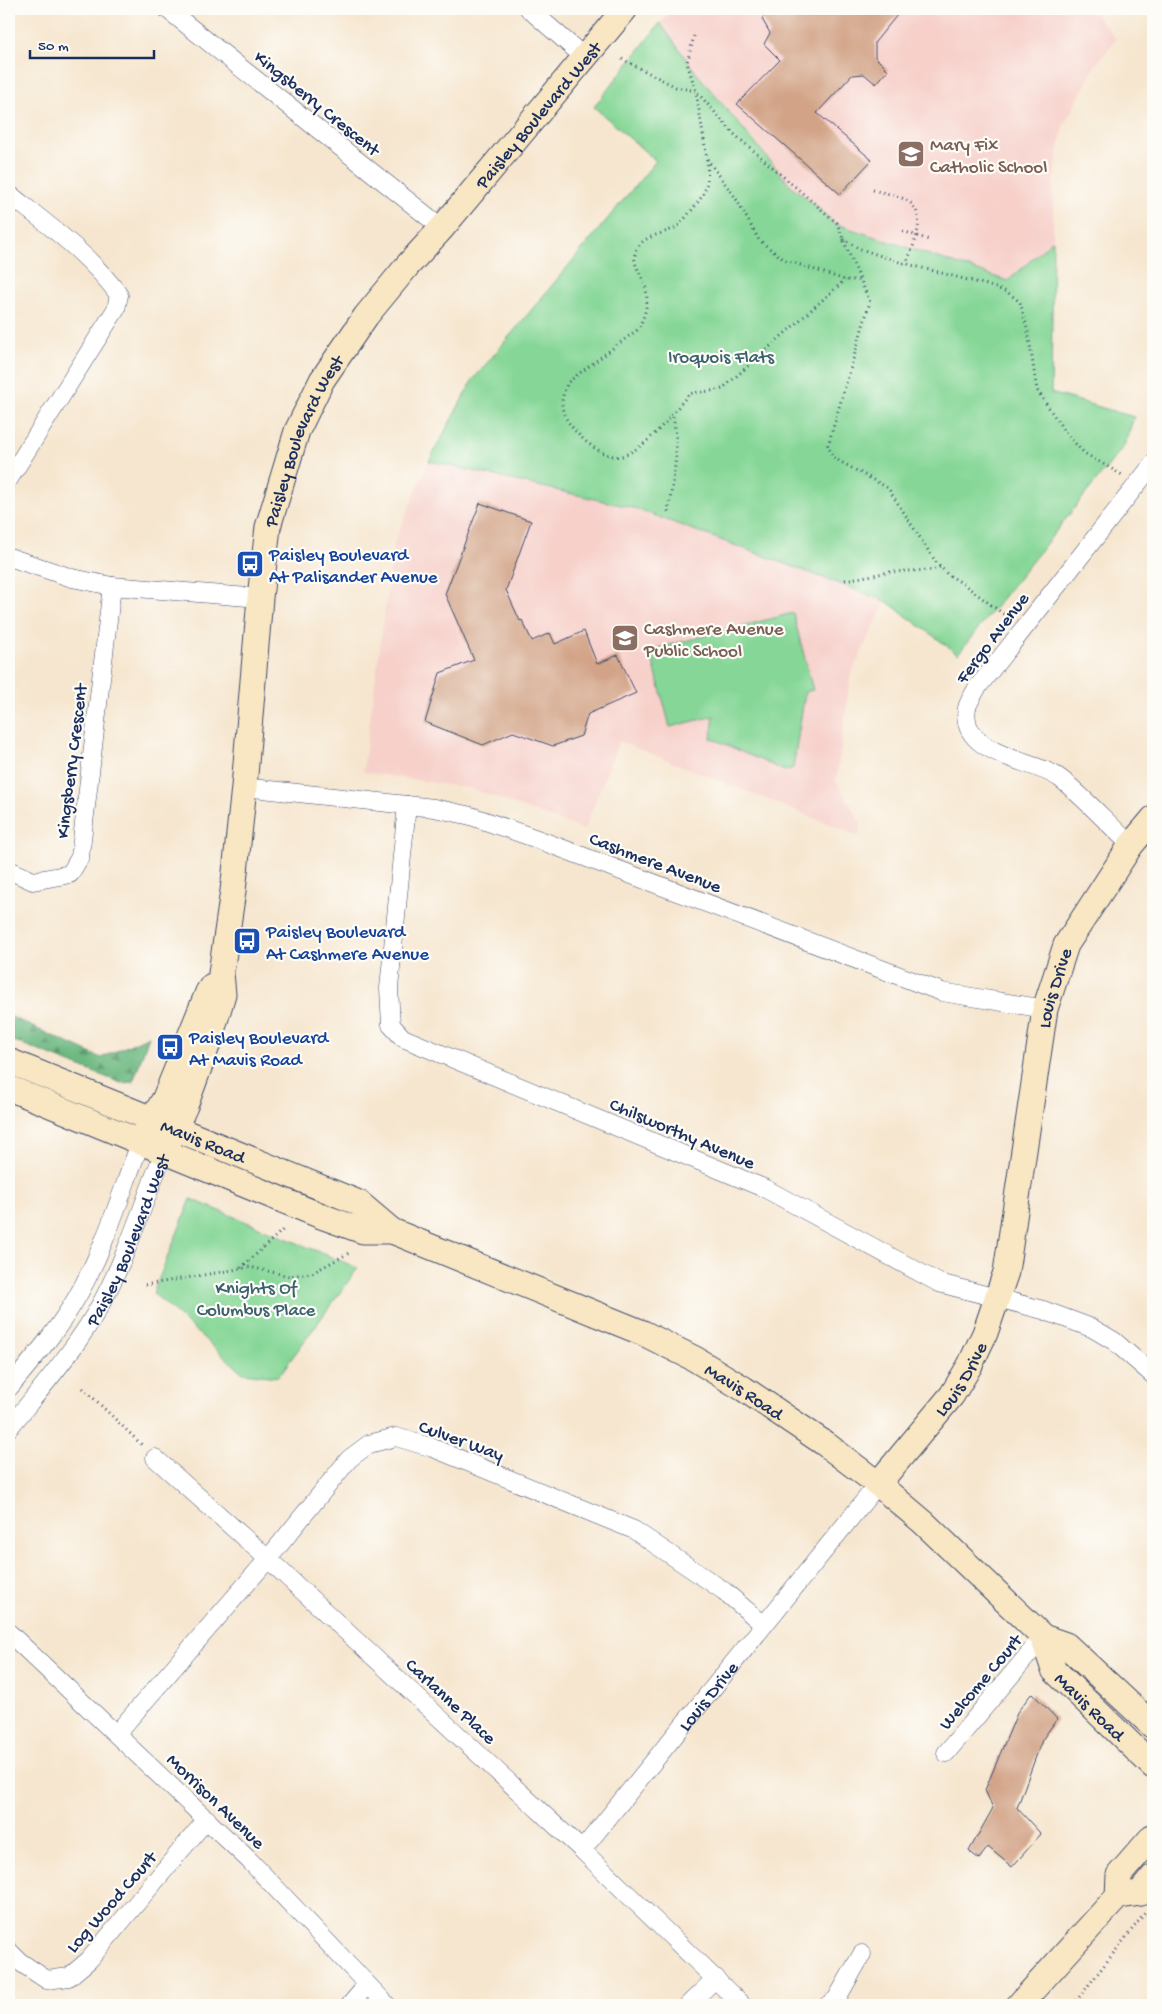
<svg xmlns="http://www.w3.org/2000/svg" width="1162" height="2014" font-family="'Gochi Hand',sans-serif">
<defs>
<pattern id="forest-firs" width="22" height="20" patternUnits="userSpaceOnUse" patternTransform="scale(1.25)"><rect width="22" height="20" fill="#6cb880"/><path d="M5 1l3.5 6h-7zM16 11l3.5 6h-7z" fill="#58966c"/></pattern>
</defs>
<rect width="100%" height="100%" fill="#fdfcf7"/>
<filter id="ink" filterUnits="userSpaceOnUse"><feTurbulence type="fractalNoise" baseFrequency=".02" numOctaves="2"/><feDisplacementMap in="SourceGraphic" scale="10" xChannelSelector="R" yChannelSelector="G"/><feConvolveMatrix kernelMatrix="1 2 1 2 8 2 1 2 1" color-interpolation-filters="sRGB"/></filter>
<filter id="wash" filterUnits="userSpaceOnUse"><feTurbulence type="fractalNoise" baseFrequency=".0096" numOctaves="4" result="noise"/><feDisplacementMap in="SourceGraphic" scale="20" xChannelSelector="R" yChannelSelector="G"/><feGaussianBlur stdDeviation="1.12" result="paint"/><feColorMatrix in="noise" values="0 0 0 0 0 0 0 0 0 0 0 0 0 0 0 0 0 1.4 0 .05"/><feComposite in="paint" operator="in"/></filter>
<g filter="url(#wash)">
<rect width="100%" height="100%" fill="#f6e6cf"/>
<!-- built -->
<g fill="#f7d0ca">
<path d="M673,9H1092L1116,39L1096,65L1063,126L1053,183V240L1008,281L833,223L820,209L790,185L698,75L660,23Z"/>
<path d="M429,461L634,508L886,601L851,674L836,781L861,823L859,836L619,741L584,830L469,788L363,772L394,543Z"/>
</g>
<!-- forest -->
<path fill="url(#forest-firs)" stroke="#44746f" d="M9,1016L101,1058L149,1036L133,1082L121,1083L9,1039Z"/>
<!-- park -->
<g fill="#86d797" stroke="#50837a">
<path d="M660,23L698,75L790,185L820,209L833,223L1008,281L1053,240L1051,393L1134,417L1124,446L958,654L886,601L634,508L429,461L472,381L656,161L594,107Z"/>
<path d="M793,613L813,690L805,692L793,768L785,771L711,738L714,716L670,727L650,650Z"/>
<path d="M191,1199L358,1268L278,1377L243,1373L153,1293Z"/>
</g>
<g id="blocks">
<!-- building -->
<g fill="#d2a386">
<path d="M769,9H902L875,42V57L888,70L876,84L864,74L852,75L817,113L872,160L840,194L737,104L780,60L764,44L770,33L762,19Z"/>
<path d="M480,503L531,521L506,590L520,621L522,620L532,641L550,633L555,644L584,631L597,664L618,655L636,693L588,714L581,736L553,746L513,732L483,745L425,722L440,673L474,660L445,594Z"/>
<path d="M1032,1693L1057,1719L1042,1740L1017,1808L1041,1834L1012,1867L988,1847L979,1859L969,1851L993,1808L985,1790L1018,1711Z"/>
</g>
</g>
</g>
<g filter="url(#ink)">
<use href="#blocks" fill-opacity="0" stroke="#3c4a6f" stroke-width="1"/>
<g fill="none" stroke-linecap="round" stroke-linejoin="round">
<!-- street casing -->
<g stroke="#3c4a6f" stroke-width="19">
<g id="street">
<path d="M167,9L442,228"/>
<path d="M529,9L584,57"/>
<path d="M9,194C48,225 89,254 119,295L116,309L9,479"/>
<path d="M9,557L72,578L112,586L260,598"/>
<path d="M244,787L434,808L471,816L537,839L942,992L1045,1009"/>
<path d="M407,805L389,988L391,1025L403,1038L766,1189L939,1283L1043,1310L1092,1328L1114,1341L1153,1375"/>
<path d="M1131,845C1108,824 1086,799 1061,779C1035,759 958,756 967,708C968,702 974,694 977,688L1153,464"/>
<path d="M9,870L33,881L70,874L80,857L112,586"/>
<path d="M9,1388C33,1359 58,1330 77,1297C105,1248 121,1193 141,1141"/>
<path id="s1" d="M9,1428C42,1387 78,1347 103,1300C128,1253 144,1201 164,1152"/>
<path d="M155,1458L268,1559L582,1850L742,2005"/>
<path d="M9,1633L249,1860L387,2005"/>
<path d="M117,1733L268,1559L349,1459L369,1444L396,1437L433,1448L634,1530L724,1591L764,1625"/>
<path d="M946,1753L1043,1637"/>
<path id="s2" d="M582,1850L878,1484"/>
<path d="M9,1951L20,1962L47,1980L69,1977L89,1960L207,1819"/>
<path d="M350,2005L367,1985"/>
<path d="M688,2005L716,1978"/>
<path d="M828,2005L836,2000L862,1954"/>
</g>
</g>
<!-- secondary casing -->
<g stroke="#3c4a6f" stroke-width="27">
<g id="secondary">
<path id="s3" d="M9,1061L359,1203L392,1231L643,1333L695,1359L744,1389L824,1443L878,1484L923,1522L1043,1637L1066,1645L1153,1726"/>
<path d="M9,1088L321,1216L363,1231H392"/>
<path d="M145,1133L165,1098L208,992L212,986"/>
<path id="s4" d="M164,1152L185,1106L210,1038L223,994L221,973L233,891L244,787L260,598L268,527L297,431L322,380L366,316L408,265L442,228L625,9"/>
<path id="s5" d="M878,1484L952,1395L970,1365L985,1333L1006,1272L1045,1009L1066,945L1131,845L1153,819"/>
<path id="s6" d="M1043,1637L1054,1670L1153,1766"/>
<path d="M1118,1896L1140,1893L1153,1877"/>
<path d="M1019,2005L1118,1896L1119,1875L1153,1836"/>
</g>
</g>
<!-- path -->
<g stroke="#3c4a6f" stroke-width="3" stroke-dasharray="1 4" stroke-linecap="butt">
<path d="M694,36L687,63L696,91L734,134L837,223L847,249L870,302L828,445L832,457L888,488L935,561L947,574L962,583L1010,619"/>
<path d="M622,59L676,87L696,91L707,159L735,197L759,240L783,259L845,280H860"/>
<path d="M707,159C709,184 707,192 691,211C687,215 683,222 678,226C667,234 646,234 638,247C630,261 638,268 644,282C650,298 646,316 637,330L568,382C564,392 560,400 563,411C568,430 605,464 625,455C652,443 670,416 689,394C700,391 711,392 722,389L845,280"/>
<path d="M873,190C884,193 898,195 908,201C929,216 913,246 906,264"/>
<path d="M903,231L929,240"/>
<path d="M843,239L858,248L896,261L987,285L1007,292L1020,302L1028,332L1037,390L1065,432L1084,453L1124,476"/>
<path d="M668,512C673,480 681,445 672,413"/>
<path d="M845,580L890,572L932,570L940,567"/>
<path d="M241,1268L285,1228"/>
<path d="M145,1285L250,1267L289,1276L312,1273L349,1253"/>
<path d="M83,1388L144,1447"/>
<path d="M1073,2005L1145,1913"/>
</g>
<!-- street -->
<use href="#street" stroke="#fff" stroke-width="18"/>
<!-- secondary -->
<use href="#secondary" stroke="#f9e7c3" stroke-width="25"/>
</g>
</g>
<!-- icons -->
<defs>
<g id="school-square" transform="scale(1.4375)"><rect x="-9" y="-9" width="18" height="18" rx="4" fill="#8d6e63" stroke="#fdfcf7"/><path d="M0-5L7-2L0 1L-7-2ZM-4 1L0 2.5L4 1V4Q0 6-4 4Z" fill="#fff"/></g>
<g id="bus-square" transform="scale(1.4375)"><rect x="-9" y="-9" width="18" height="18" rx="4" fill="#1a4fb4" stroke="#fdfcf7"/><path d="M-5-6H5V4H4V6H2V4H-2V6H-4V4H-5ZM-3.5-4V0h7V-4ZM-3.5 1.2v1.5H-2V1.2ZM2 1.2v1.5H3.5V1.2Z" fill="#fff"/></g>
</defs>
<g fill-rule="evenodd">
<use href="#school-square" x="911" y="154"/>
<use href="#bus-square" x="250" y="564"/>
<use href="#school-square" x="625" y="638"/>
<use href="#bus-square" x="247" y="941"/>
<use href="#bus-square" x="170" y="1047"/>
</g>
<g text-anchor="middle" stroke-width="4.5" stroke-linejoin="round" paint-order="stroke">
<!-- street labels -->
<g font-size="19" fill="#1b2f5e" stroke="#fdfcf7">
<text transform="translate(318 102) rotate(39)" y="7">Kingsberry Crescent</text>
<text dy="7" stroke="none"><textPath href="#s4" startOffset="1138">Paisley Boulevard West</textPath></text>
<text dy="7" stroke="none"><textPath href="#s4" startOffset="732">Paisley Boulevard West</textPath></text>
<text transform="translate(991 637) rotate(-53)" y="7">Fergo Avenue</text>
<text transform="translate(70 761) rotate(-83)" y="7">Kingsberry Crescent</text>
<text transform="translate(656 861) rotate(21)" y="7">Cashmere Avenue</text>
<text dy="7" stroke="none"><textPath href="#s5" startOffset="539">Louis Drive</textPath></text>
<text transform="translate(683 1132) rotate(23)" y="7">Chilsworthy Avenue</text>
<text dy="7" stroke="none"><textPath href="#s3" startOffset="210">Mavis Road</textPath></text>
<text dy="7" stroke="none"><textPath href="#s1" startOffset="224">Paisley Boulevard West</textPath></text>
<text dy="7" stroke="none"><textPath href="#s5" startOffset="134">Louis Drive</textPath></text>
<text dy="7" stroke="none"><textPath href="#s3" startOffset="809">Mavis Road</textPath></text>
<text transform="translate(462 1439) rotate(20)" y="7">Culver Way</text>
<text transform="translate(979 1681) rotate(-50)" y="7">Welcome Court</text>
<text dy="7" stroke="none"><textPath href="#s2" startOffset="199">Louis Drive</textPath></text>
<text transform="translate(452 1700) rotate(43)" y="7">Carlanne Place</text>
<text dy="7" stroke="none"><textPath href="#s6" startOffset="86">Mavis Road</textPath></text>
<text transform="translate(217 1800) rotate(44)" y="7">Morrison Avenue</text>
<text transform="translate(110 1901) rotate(-49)" y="7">Log Wood Court</text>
</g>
<!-- education labels -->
<g font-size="19" fill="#785e54" stroke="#fdfcf7" text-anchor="start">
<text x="930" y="150">Mary Fix<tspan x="930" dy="22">Catholic School</tspan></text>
<text x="644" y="634">Cashmere Avenue<tspan x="644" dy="22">Public School</tspan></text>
</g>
<!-- park labels -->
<g font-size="19" fill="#3b616f" stroke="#fdfcf7">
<text x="721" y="362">Iroquois Flats</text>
<text x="256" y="1293">Knights Of<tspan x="256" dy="22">Columbus Place</tspan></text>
</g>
<!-- transit labels -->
<g font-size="19" fill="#164399" stroke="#fdfcf7" text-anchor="start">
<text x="269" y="560">Paisley Boulevard<tspan x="269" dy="22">At Palisander Avenue</tspan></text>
<text x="266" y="937">Paisley Boulevard<tspan x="266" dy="22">At Cashmere Avenue</tspan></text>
<text x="189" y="1043">Paisley Boulevard<tspan x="189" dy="22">At Mavis Road</tspan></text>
</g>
</g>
<!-- margin -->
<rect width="1162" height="2014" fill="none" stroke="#fdfcf7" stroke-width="30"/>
<!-- scale -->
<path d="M30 50v8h124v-8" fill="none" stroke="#1b2f5e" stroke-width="2.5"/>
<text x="38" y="50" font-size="15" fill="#1b2f5e" stroke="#fdfcf7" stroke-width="4" paint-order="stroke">50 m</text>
</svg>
